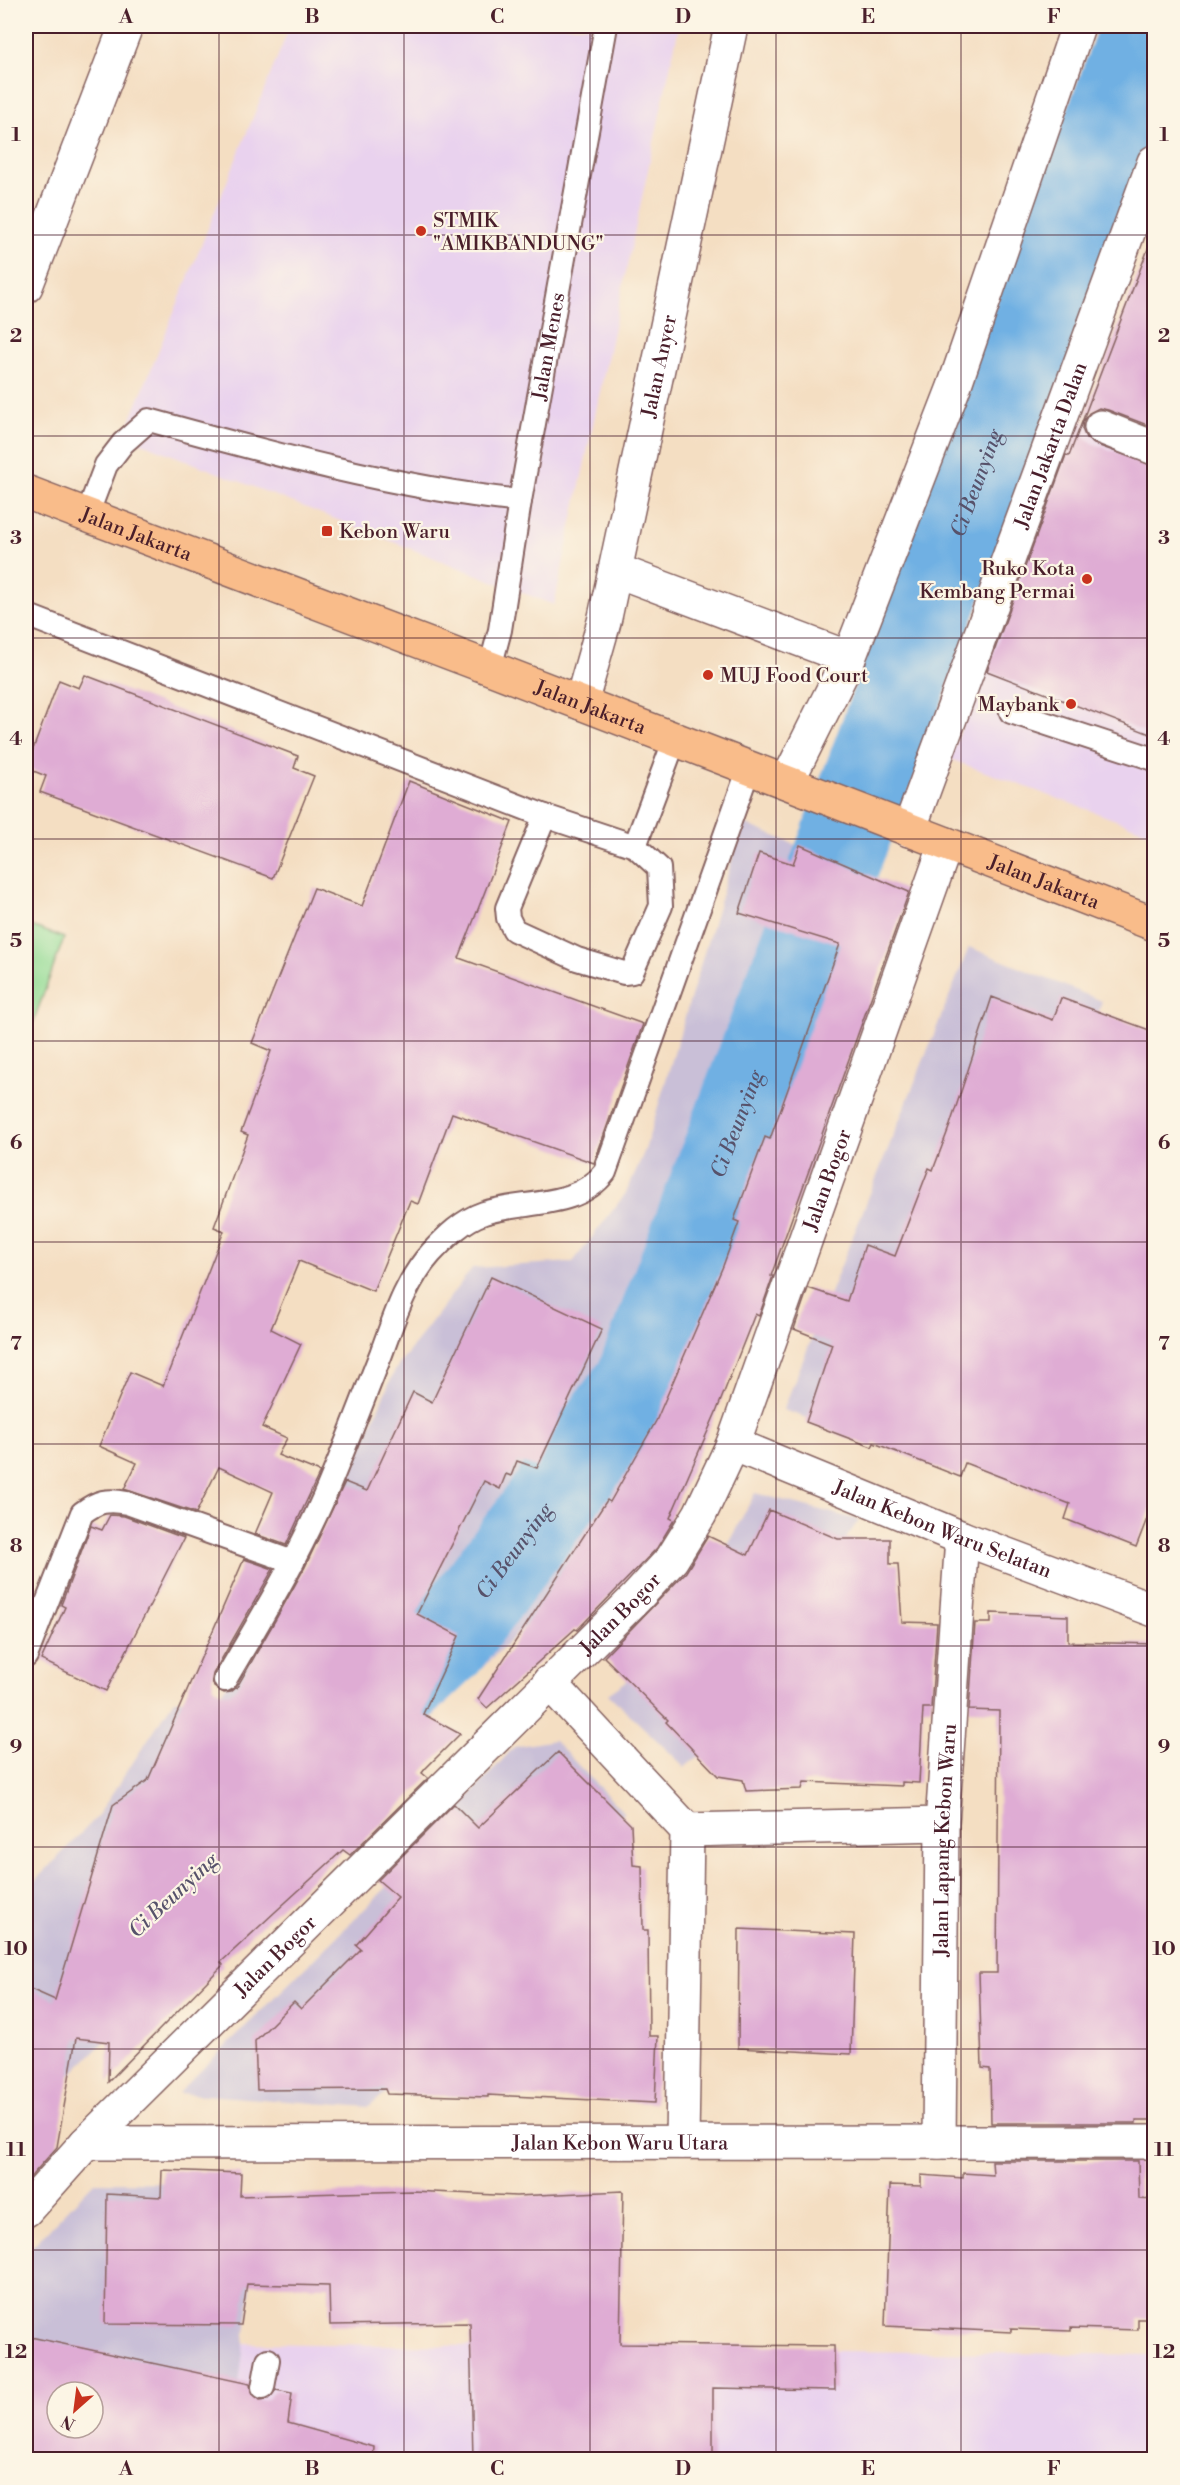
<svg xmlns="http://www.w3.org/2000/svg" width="1180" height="2485" font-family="'Libre Bodoni',serif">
<rect width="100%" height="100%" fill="#fcf5e5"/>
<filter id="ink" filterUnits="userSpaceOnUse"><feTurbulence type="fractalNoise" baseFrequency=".0167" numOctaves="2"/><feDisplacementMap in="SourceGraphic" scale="12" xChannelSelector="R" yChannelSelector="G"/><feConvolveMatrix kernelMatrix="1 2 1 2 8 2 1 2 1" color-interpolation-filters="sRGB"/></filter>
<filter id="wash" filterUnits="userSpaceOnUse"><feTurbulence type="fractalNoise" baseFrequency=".008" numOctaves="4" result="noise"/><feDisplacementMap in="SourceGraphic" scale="24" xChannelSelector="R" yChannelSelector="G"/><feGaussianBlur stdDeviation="1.35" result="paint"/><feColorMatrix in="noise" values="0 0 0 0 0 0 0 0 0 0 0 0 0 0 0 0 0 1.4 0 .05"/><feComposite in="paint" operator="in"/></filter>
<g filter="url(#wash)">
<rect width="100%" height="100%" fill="#f4dec2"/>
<!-- built -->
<g fill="#e9d2ee">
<path d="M290,26H679L554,605L124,436Z"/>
<path d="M1077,419L1154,448V834L950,759Z"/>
<path d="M237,2343L1154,2355V2459L226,2460Z"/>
</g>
<!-- industrial -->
<g fill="#c9bfd7" fill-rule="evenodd">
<path d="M743,823L904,890L781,1229L628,1524L26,2119V1890L97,1817L174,1700H216L307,1572L395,1370L472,1268L573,1262L626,1193L645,1150Z"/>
<path d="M969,947L1102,1001L1055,1139L878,1441L783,1410Z"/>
<path d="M755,1493L859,1520L818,1578L750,1717L685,1767L608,1694L702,1629L720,1559Z"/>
<path d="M554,1740L624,1813L481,1959L502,1994L369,2107L178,2093L387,1887L514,1747Z"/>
<path d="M94,2182L218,2183L259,2219L237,2401L236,2459H26V2253ZM57,2392H93V2428H57Z"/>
</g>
<!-- green -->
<path fill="#94dc96" stroke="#6f7e60" stroke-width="1.5" d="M26,924L64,938L26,1042Z"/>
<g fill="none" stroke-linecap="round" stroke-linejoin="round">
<!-- river -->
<path stroke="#6fb0e3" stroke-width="88" id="s1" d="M365,1718L445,1644L638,1384L844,841L1145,26"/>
</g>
<g id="blocks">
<!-- building -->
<g fill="#dfacd4" fill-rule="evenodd">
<path d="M1151,241L1155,242V428L1108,410L1099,408L1089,413L1083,421L1082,429L1086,438L1094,444L1155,466V736L987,671L1066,455L1069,456Z"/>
<path d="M85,675L298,756L294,768L314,776L273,878L40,792L46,776L26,768L59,680L79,688Z"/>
<path d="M409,781L512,822L459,958L643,1024L594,1163L452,1113L418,1204L410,1201L373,1291L299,1261L271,1329L301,1344L262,1427L287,1438L278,1455L320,1472L286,1545L255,1534L273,1492L219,1467L196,1513L124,1489L137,1463L99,1446L130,1372L163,1386L224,1231L214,1227L248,1135L241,1132L271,1051L252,1043L314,888L362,906Z"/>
<path d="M800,845L909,892L771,1276H773L759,1316L755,1314L717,1410L670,1518L674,1520L657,1548L577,1630L575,1629L487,1708L478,1699L607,1500L610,1502L656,1421L723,1266L739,1222L734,1220L765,1137L770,1139L840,944L739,913L759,853L793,864Z"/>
<path d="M992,997L1053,1020L1061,998L1155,1032V1498L1136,1547L1065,1519L1070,1504L965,1463L960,1477L874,1443L872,1447L806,1422L832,1344L794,1329L808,1288L847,1301L865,1245L895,1256L929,1168L933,1170L950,1125Z"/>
<path d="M491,1277L602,1329L537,1468L517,1461L511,1476L506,1474L500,1489L484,1481L417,1614L459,1636L423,1714L460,1734L425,1769L422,1773L428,1778L350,1855L343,1850L275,1912L221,1962L223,1965L108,2082L109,2042L76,2038L57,2147L26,2182V1987L55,2000L113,1805L148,1780L244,1559L273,1569L213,1674L212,1680L214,1687L224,1693L231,1692L237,1687L276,1619L305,1567L345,1482L367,1491L413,1392L432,1402Z"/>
<path d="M769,1510L838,1539H890V1564H898L902,1622L937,1623L931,1708H923L919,1783L902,1782V1786L804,1782L802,1789L746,1791L743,1780L718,1776L666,1722L668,1720L604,1657L686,1572L708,1536L748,1555Z"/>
<path d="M110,1515L124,1516L184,1538L106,1691L41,1660L65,1607L61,1605L91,1526L102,1530Z"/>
<path d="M991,1613L1068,1616V1642L1155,1644V2120H1136V2123H991L990,2069L982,2068L979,1973H997L999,1711L969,1710L975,1623H991Z"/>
<path d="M558,1752L631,1825L633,1865L642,1866L643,1930H648L649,2036H658L655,2103L488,2095V2097L387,2094L385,2089L257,2090L255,2041L294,2002L301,2009L361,1949L356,1945L398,1897L378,1880L454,1804L478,1828Z"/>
<path d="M739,1929L855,1934L851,2054L738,2048Z"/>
<path d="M992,2161H1138L1139,2199L1155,2200V2319H1138V2330L1071,2328V2331L1011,2329V2332L885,2326L890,2185L921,2186V2175L963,2178V2173L993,2175Z"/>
<path d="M162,2170L241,2173L240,2196L412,2191L516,2196L623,2191L620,2344L834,2346L835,2390L713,2388V2460H473L470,2323L330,2325L329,2286L247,2284L241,2325L105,2324L107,2194L161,2197Z"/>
<path d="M26,2336L250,2384L251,2392L260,2400L268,2399L276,2390L292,2393L288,2423L374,2447L373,2460H26ZM57,2392H93V2428H57Z"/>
</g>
</g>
</g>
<g filter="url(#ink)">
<use href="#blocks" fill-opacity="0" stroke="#866260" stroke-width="1.5"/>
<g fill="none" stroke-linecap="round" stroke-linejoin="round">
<!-- service casing -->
<g stroke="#866260" stroke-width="26">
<g id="service">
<path d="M87,515L106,465L123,443L149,420C272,454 393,487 520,501"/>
<path d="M26,615L545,816L635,846L675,739"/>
<path id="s2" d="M490,668L500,630L520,501L606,26"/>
<path d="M1011,712L1154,759"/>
<path d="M545,816L507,908L508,918L514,930L577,959L624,973L632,972L661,906L659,868L635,846"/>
<path d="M26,1656L82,1513C98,1501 107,1499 127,1503L293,1562"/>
<path d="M225,1680C260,1620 296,1561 324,1497C344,1450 362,1402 381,1354C394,1319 405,1282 431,1253C446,1237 463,1220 484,1213C525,1200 577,1209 605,1172L749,768"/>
<path d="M263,2387L268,2360"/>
</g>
</g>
<!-- minor casing -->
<g stroke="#866260" stroke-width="36">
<g id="minor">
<path d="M26,286L126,26"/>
<path d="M1101,427L1154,448"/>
<path d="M615,570L849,658"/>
<path id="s3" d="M581,703L604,622L731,26"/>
<path d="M787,782L849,658L954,387L1078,26"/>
<path id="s4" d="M909,830L1154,162"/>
<path id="s5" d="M733,1444L962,1538L1154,1610"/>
<path d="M549,1682L687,1830L682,2142"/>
<path d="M687,1830L942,1824"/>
<path id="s6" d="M939,2142L942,1824L962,1538"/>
<path id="s7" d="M86,2143L1154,2142"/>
<path id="s8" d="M26,2210L86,2143L636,1598L672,1559L700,1514L733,1444L946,844"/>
</g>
</g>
<!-- primary casing -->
<g stroke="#866260" stroke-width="36">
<g id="primary">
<path id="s9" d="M26,492L490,668L1154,924"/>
</g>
</g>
<!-- service -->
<use href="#service" stroke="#fff" stroke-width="22"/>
<!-- minor -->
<use href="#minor" stroke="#fff" stroke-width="33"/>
<!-- primary -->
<use href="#primary" stroke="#f9bc8a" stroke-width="33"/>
</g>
</g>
<!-- grid -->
<path fill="none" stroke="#4a1f2b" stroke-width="1.5" stroke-opacity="0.55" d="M219,26V2460M404,26V2460M590,26V2460M776,26V2460M961,26V2460M26,235H1154M26,436H1154M26,638H1154M26,839H1154M26,1041H1154M26,1242H1154M26,1444H1154M26,1646H1154M26,1847H1154M26,2049H1154M26,2250H1154"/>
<!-- markers -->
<g fill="#c8321e" stroke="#fcf5e5" stroke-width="2">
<circle cx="421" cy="231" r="6"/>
<rect x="321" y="525" width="12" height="12" rx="3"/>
<circle cx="1087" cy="579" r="6"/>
<circle cx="708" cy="675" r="6"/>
<circle cx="1071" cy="704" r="6"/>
</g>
<g text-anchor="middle" stroke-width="4.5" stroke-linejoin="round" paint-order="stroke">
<!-- poi labels -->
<g font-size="20" fill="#4a1f2b" stroke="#fcf5e5" text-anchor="start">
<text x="433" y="227">STMIK<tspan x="433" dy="23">"AMIKBANDUNG"</tspan></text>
<text x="339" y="538">Kebon Waru</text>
<text x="1075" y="575" text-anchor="end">Ruko Kota<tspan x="1075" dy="23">Kembang Permai</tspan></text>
<text x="720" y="682">MUJ Food Court</text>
<text x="1059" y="711" text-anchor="end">Maybank</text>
</g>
<!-- street labels -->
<g font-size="20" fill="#4a1f2b" stroke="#fcf5e5">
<text dy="7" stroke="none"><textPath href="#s2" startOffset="327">Jalan Menes</textPath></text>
<text dy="7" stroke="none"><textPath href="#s3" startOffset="346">Jalan Anyer</textPath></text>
<text dy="7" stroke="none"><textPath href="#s4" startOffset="410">Jalan Jakarta Dalan</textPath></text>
<text dy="7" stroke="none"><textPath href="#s9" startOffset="118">Jalan Jakarta</textPath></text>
<text dy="7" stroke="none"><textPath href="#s9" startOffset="604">Jalan Jakarta</textPath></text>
<text dy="7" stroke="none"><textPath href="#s9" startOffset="1090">Jalan Jakarta</textPath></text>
<text dy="7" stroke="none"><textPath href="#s8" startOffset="1328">Jalan Bogor</textPath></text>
<text dy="7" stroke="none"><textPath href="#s5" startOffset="226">Jalan Kebon Waru Selatan</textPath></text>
<text dy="7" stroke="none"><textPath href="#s8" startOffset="842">Jalan Bogor</textPath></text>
<text dy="7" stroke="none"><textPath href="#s6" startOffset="302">Jalan Lapang Kebon Waru</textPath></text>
<text dy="7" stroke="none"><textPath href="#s8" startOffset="356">Jalan Bogor</textPath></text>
<text dy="7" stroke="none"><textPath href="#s7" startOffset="534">Jalan Kebon Waru Utara</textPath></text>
</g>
<!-- water labels -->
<g font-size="21" font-style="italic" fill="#57526b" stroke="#fcf5e5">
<text dy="7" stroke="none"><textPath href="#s1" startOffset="1395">Ci Beunying</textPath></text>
<text dy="7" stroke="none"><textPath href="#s1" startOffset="711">Ci Beunying</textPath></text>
<text dy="7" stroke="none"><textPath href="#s1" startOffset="225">Ci Beunying</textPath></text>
<text transform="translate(173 1895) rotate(-43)" y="7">Ci Beunying</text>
</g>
</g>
<!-- margin -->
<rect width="1180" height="2485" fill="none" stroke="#fcf5e5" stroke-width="66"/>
<!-- north arrow -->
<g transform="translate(75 2410) rotate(208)"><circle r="28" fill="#fcf5e5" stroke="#b59f9b" stroke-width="1.5"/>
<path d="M0-4.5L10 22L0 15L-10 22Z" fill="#c8321e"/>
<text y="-9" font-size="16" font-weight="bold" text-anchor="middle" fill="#4a1f2b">N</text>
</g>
<rect x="33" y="33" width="1114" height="2419" fill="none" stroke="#4a1f2b" stroke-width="2"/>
<g font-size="20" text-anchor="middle" font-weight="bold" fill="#4a1f2b">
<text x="126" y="23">A</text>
<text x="312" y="23">B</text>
<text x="497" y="23">C</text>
<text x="683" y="23">D</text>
<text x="868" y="23">E</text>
<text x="1054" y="23">F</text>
<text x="16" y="141">1</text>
<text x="1164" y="141">1</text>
<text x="16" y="342">2</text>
<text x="1164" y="342">2</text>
<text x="16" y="544">3</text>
<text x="1164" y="544">3</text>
<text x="16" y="745">4</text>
<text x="1164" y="745">4</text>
<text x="16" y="947">5</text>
<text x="1164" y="947">5</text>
<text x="16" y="1149">6</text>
<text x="1164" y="1149">6</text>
<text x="16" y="1350">7</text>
<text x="1164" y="1350">7</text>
<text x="16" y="1552">8</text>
<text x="1164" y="1552">8</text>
<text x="16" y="1753">9</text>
<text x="1164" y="1753">9</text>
<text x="16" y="1955">10</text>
<text x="1164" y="1955">10</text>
<text x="16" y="2156">11</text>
<text x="1164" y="2156">11</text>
<text x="16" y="2358">12</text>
<text x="1164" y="2358">12</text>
<text x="126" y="2475">A</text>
<text x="312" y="2475">B</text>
<text x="497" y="2475">C</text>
<text x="683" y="2475">D</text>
<text x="868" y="2475">E</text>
<text x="1054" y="2475">F</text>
</g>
</svg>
